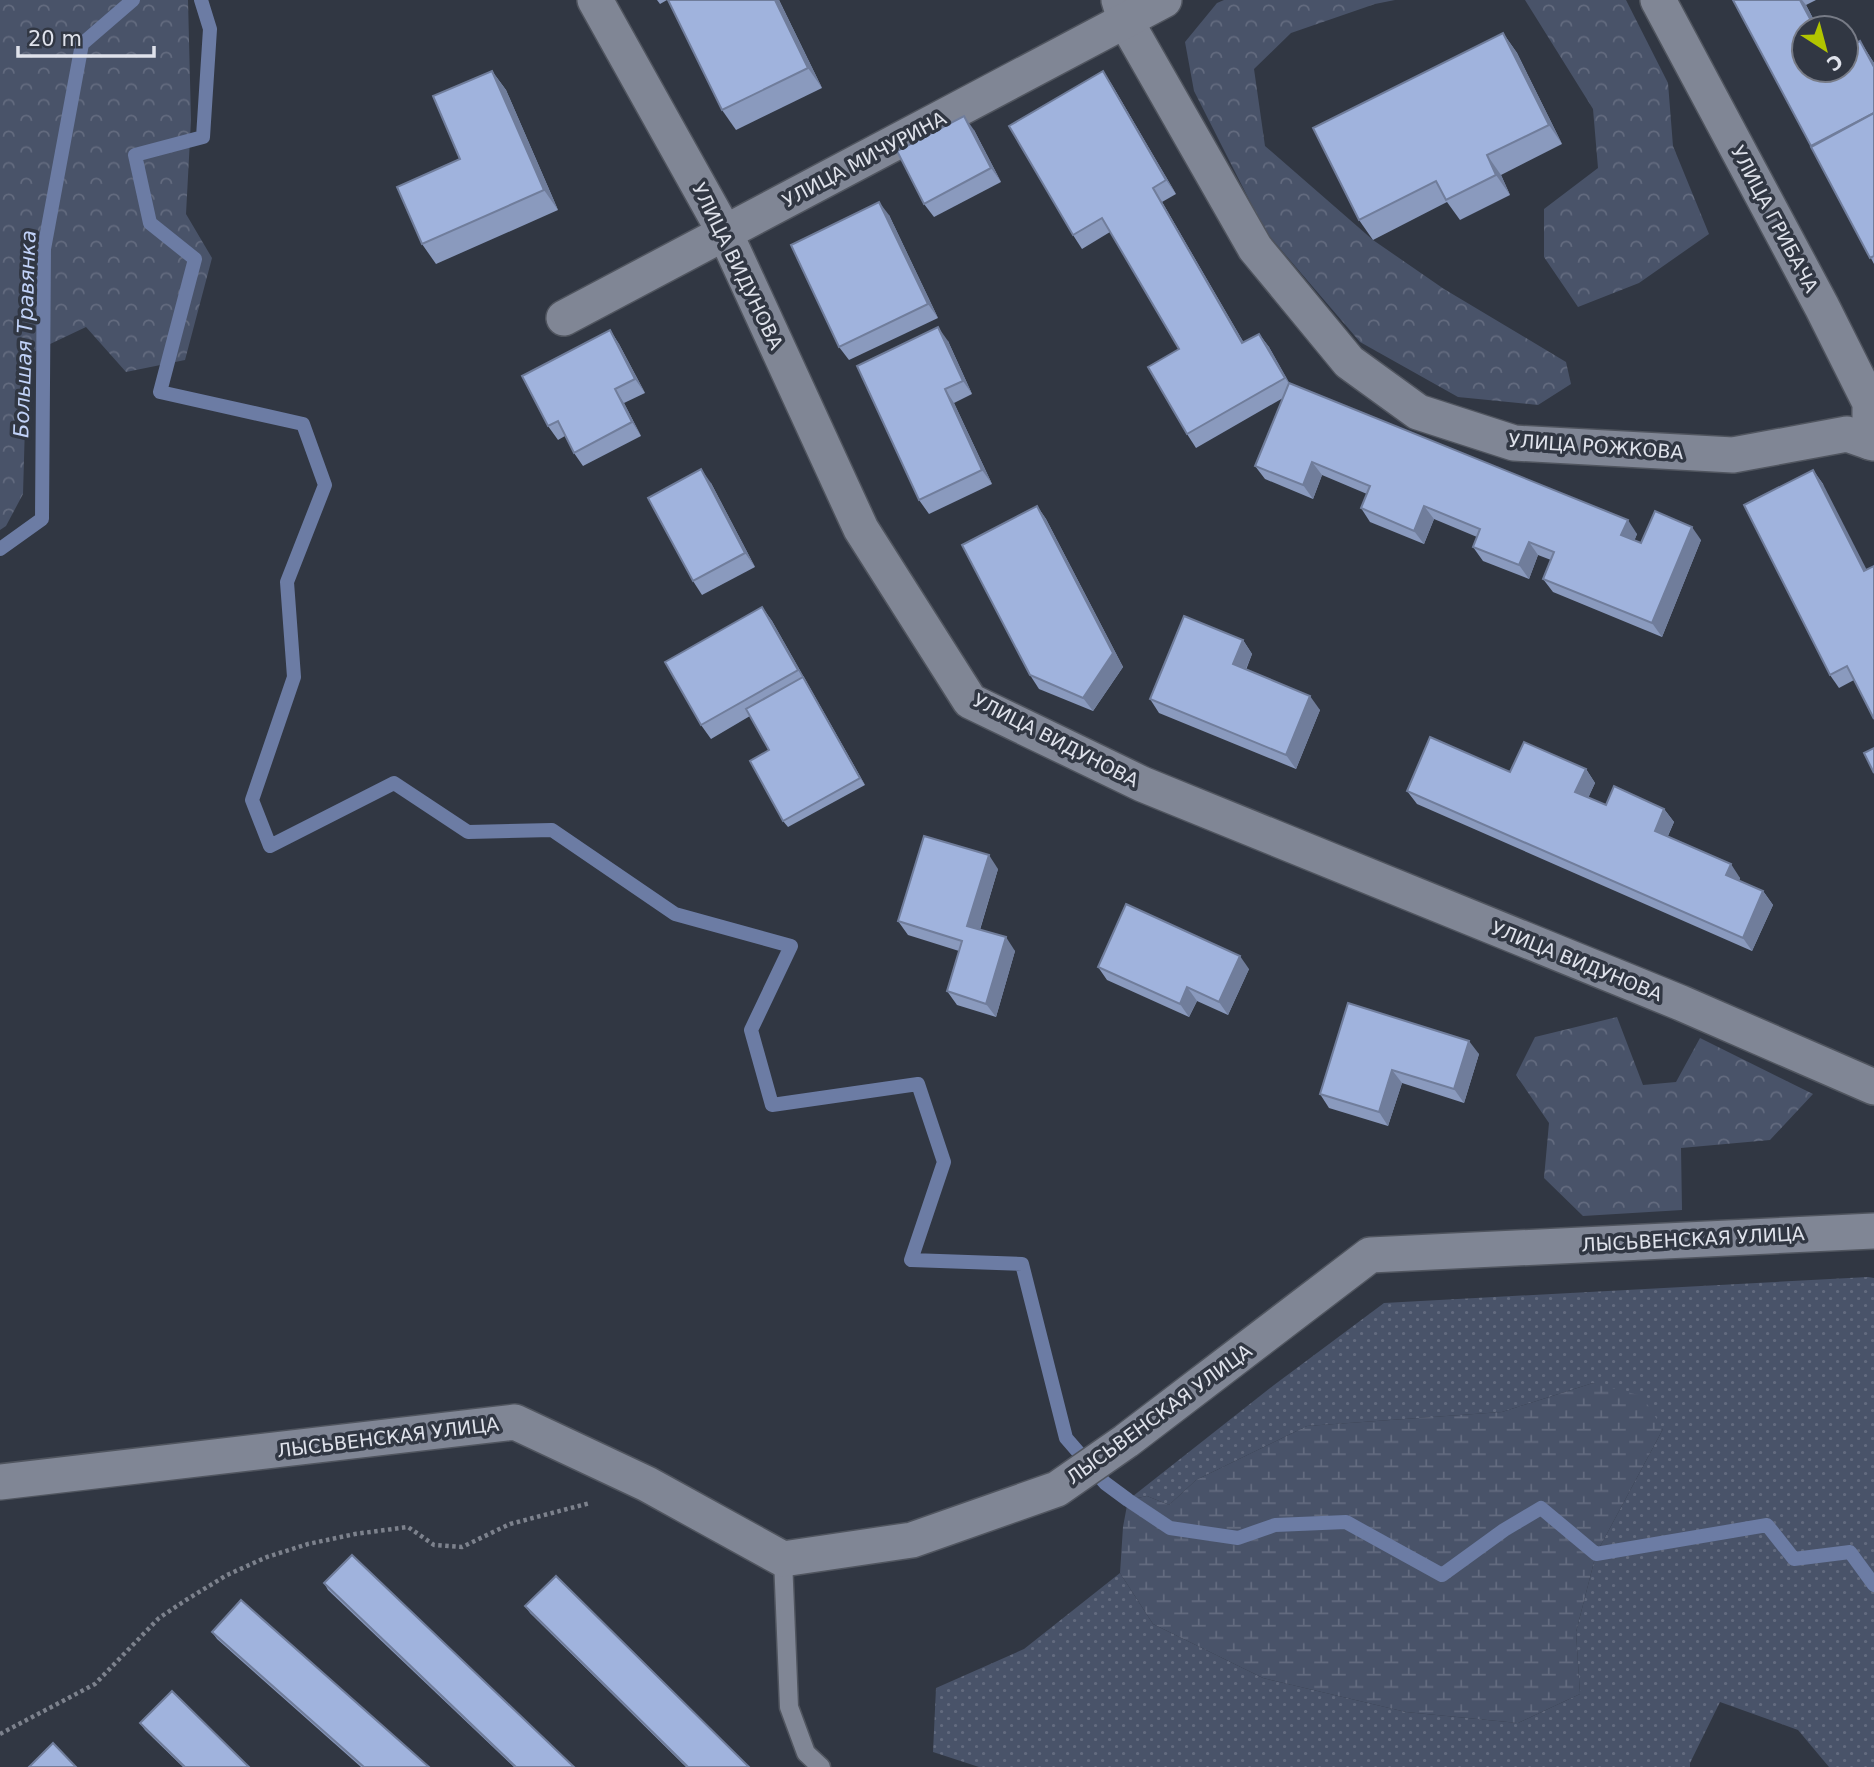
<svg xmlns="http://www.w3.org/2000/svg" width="1874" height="1767" font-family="'DejaVu Sans',sans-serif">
<defs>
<pattern id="grass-dots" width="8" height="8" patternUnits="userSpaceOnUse" patternTransform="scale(1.75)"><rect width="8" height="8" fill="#495369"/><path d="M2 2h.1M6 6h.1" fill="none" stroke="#636b7f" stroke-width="1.8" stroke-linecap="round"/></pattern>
<pattern id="forest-crowns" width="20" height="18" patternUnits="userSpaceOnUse" patternTransform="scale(1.75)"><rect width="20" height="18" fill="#495369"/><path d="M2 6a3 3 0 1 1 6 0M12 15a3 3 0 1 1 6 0" fill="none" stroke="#636b7f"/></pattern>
<pattern id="wetland-marsh" width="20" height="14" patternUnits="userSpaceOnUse" patternTransform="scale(1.75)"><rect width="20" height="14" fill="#495369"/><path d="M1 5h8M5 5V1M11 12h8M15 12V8" fill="none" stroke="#636b7f"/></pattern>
</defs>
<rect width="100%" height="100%" fill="#313743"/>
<!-- grass -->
<path fill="url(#grass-dots)" d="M1868,1277L1874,1278V1767H1829L1798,1730L1720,1702L1690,1763V1767H979L933,1752L936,1688L1024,1649L1120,1573L1153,1624L1263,1678L1406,1712L1518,1723L1580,1694L1576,1632L1596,1554L1663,1429L1593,1383L1502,1412L1307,1426L1196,1480L1169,1505L1147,1496L1128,1500L1274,1385L1384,1303Z"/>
<!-- forest -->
<g fill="url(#forest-crowns)">
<path d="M0,0H188L191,120L186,214L212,258L185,360L126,372L86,327L27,355L23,494L6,526L0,530Z"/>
<path d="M1224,0H1395L1375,4L1291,33L1254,69L1265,146L1373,240L1444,289L1566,362L1571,384L1538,405L1458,397L1360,342L1265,231L1194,91L1185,42L1217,3Z"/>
<path d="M1525,0H1626L1668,83L1673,146L1709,234L1639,283L1578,307L1544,257V209L1598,168L1593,109Z"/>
<path d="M1617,1017L1643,1085L1676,1082L1700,1038L1813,1094L1770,1140L1681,1148L1682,1210L1583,1216L1544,1178L1549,1123L1516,1075L1535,1037Z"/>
</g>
<!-- wetland -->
<path fill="url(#wetland-marsh)" d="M1593,1383L1642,1396L1663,1429L1596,1554L1576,1632L1580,1694L1518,1723L1406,1712L1263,1678L1153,1624L1120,1573L1123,1527L1128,1500L1147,1496L1169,1505L1196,1480L1307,1426L1502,1412Z"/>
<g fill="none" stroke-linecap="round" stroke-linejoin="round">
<!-- stream -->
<g stroke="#6c7ca4" stroke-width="14">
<path d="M201,0L210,29L203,137L135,155L150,223L195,259L160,392L303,424L325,485L287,582L294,677L252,800L270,846L394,783L468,832L552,830L675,914L791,946L751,1030L772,1105L918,1084L944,1162L911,1260L1022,1264L1066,1438L1105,1483L1128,1500L1170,1528L1238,1538L1275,1525L1346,1522L1442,1575L1504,1530L1541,1508L1596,1554L1767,1525L1794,1559L1850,1552L1874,1585"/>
<path d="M0,549L42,519L44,249L82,44L133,0"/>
</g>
<!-- lane casing -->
<g stroke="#50555f" stroke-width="21">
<path id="lane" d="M783,1559L789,1707L806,1753L821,1767"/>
</g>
<!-- street casing -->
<g stroke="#50555f" stroke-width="38">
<g id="street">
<path d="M595,0L725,233L861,529L970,701L1142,784L1681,1003L1874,1087"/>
<path d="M1119,0L1125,20L1255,248L1349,362L1418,412L1514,443L1733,455L1847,434L1870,442"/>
<path d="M1658,0L1822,307L1870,403V442L1874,443"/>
<path d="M564,318L1164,0"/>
<path d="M0,1482L515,1422L647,1484L783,1559L912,1540L1057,1489L1126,1441L1370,1255L1874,1231"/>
</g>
</g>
<!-- path -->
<path stroke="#7d828d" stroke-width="4.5" stroke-dasharray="3.5 3.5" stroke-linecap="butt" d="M0,1734L95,1684L159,1618L186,1600L227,1575L267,1557L308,1544L355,1534L408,1527L434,1545L462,1547L510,1524L590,1503"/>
<!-- lane -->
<use href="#lane" stroke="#808695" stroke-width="18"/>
<!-- street -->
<use href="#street" stroke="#808695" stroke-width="35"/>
</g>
<!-- wall -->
<g fill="#8a9abe">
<path d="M657,0H667L660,4Z"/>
<path d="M779,0L822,88L736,130L722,110Z"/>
<path d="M1733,0H1816L1806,5L1818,28H1804V70L1860,41L1874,63V264Z"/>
<path d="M1503,33L1517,53L1562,144L1501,175L1510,195L1460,220L1447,202L1373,240L1359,220Z"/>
<path d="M492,71L506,90L558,210L436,264L422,244L460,159Z"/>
<path d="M1103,71L1112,85L1176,194L1162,202L1244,343L1259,334L1269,347L1289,383L1637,534L1634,541L1641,543L1701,540L1662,637L1553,592L1543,579L1551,560L1538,555L1529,579L1483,561L1473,547L1477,537L1434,519L1424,544L1370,522L1361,508L1367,494L1322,475L1313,499L1265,479L1255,466L1283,398L1196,448L1187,434L1179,349L1110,232L1082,249L1073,235Z"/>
<path d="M974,130L1001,182L934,217L924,204Z"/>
<path d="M889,215L938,318L849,360L839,347Z"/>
<path d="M610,330L619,344L645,393L624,403L641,436L583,466L574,453L565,436L558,440L548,426Z"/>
<path d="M948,341L972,394L954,403L992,484L929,514L919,500Z"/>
<path d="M1813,470L1823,484L1854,680L1839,688L1830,675Z"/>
<path d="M711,483L755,567L702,595L693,581Z"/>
<path d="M1037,506L1046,519L1123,667L1093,711L1039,689L1030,675Z"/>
<path d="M762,607L772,621L865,785L788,827L783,821L769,750L750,716L711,739L701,725Z"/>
<path d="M1243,640L1252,654L1246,670L1320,710L1296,769L1159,713L1150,699Z"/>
<path d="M1586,769L1595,783L1588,798L1606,805L1664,809L1674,822L1668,836L1740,878L1739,881L1763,891L1773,905L1752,951L1417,804L1407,791L1510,772Z"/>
<path d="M998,869L980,930L1015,951L996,1017L957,1005L947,991L959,951L908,935L898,921Z"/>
<path d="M1098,967L1249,969L1228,1015L1197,1001L1189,1017L1107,980Z"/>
<path d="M1348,1003L1479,1054L1464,1103L1402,1083L1388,1126L1329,1108L1320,1094Z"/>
<path d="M324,1583L574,1767H514L328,1590Z"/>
<path d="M525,1606L749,1767H686L530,1613Z"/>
<path d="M212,1632L429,1767H361L217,1639Z"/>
<path d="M140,1723L249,1767H183L145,1730Z"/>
</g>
<!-- shaded-wall -->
<g fill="#707d9b">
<path d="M775,0H779L822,88L808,68Z"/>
<path d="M1800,0H1802L1806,5L1818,28H1815Z"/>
<path d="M1503,33L1517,53L1562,144L1549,125Z"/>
<path d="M1860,41L1874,63V67Z"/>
<path d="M492,71L506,90L558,210L544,190Z"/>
<path d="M1103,71L1112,85L1176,194L1166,180Z"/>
<path d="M964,116L974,130L1001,182L991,168Z"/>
<path d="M1487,155L1501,175L1510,195L1496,175Z"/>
<path d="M1153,188L1162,202L1252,357L1242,343Z"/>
<path d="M879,202L889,215L938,318L928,304Z"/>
<path d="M938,327L948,341L972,394L963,381Z"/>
<path d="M610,330L619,344L645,393L635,379Z"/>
<path d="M1259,334L1269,347L1294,391L1285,378Z"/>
<path d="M615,389L624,403L641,436L632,422Z"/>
<path d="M945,389L954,403L992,484L982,470Z"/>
<path d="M1312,462L1322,475L1313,499L1303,485Z"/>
<path d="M701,469L711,483L755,567L745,553Z"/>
<path d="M1813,470L1823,484L1874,584L1864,571Z"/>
<path d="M1037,506L1046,519L1123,667L1093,711L1083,698Z"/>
<path d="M1424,506L1434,519L1424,544L1414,531Z"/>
<path d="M1628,520L1637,534L1631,549L1621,535Z"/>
<path d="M1692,527L1701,540L1662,637L1652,623Z"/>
<path d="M1529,542L1538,555L1529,579L1519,565Z"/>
<path d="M762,607L772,621L865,785L860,778Z"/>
<path d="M1243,640L1252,654L1242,678L1233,664Z"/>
<path d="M1310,696L1320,710L1296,769L1286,755Z"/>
<path d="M1586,769L1595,783L1585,805L1575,792Z"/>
<path d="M1664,809L1674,822L1664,844L1655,831Z"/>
<path d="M989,855L998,869L977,939L967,926Z"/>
<path d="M1731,864L1740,878L1735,889L1726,875Z"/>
<path d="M1763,891L1773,905L1752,951L1743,938Z"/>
<path d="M1006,937L1015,951L996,1017L986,1004Z"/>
<path d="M1240,956L1249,969L1228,1015L1219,1002Z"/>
<path d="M1187,987L1197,1001L1189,1017L1180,1004Z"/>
<path d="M1469,1041L1479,1054L1464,1103L1454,1089Z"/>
<path d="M1392,1070L1402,1083L1388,1126L1379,1112Z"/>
</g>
<!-- building -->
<g fill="#a0b3dd" stroke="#707d9b" stroke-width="2">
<path d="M668,0H775L808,68L722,110Z"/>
<path d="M1733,0H1800L1815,28H1804V70H1846V49L1860,41L1874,67V113L1811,146Z"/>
<path d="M1503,33L1549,125L1487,155L1496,175L1446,200L1436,181L1359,220L1313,128Z"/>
<path d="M492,71L544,190L422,244L397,187L460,159L433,96Z"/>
<path d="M1103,71L1166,180L1153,188L1242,343L1259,334L1285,378L1187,434L1148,367L1179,349L1102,218L1073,235L1009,126Z"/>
<path d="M1874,113V256L1870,258L1811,147Z"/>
<path d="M964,116L991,168L924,204L897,151Z"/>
<path d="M879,202L928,304L839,347L791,245Z"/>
<path d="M938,327L963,381L945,389L982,470L919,500L857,366Z"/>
<path d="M610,330L635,379L615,389L632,422L574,453L558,421L548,426L522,376Z"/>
<path d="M1289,383L1628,520L1621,535L1641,543L1655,511L1692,527L1652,623L1543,579L1554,552L1529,542L1519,565L1473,547L1480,529L1424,506L1414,531L1361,508L1370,486L1312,462L1303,485L1255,466Z"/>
<path d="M701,469L745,553L693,581L648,498Z"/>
<path d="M1813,470L1864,571L1874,566V719L1847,666L1830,675L1744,505Z"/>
<path d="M1037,506L1113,653L1083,698L1030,675L962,545Z"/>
<path d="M762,607L798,670L701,725L665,662Z"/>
<path d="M1184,616L1243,640L1233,664L1310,696L1286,755L1150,699Z"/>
<path d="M803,677L860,778L783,821L750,761L769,750L746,709Z"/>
<path d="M1430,737L1510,772L1524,742L1586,769L1575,792L1606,805L1614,786L1664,809L1655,831L1731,864L1726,875L1763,891L1743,938L1407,791Z"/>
<path d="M1874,748V773L1864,753Z"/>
<path d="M924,836L989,855L967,926L1006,937L986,1004L947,991L962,941L898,921Z"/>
<path d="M1126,904L1240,956L1219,1002L1187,987L1180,1004L1098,967Z"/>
<path d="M1348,1003L1469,1041L1454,1089L1392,1070L1379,1112L1320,1094Z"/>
<path d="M352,1555L574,1767H516L324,1583Z"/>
<path d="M556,1576L749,1767H688L525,1606Z"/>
<path d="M241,1600L429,1767H364L212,1632Z"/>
<path d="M172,1691L249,1767H185L140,1723Z"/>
<path d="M53,1743L76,1767H29Z"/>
</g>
<g text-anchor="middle" stroke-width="7" stroke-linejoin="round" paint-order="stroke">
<!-- street labels -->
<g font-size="19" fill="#dfe2eb" stroke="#313743">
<text transform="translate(864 159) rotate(-28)" y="7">УЛИЦА МИЧУРИНА</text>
<text transform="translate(1775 219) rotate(62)" y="7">УЛИЦА ГРИБАЧА</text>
<text transform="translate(738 266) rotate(64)" y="7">УЛИЦА ВИДУНОВА</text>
<text transform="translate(1596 446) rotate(4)" y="7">УЛИЦА РОЖКОВА</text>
<text transform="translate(1056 740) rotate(27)" y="7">УЛИЦА ВИДУНОВА</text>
<text transform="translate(1577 961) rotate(22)" y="7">УЛИЦА ВИДУНОВА</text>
<text transform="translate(1693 1239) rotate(-3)" y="7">ЛЫСЬВЕНСКАЯ УЛИЦА</text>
<text transform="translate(1159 1414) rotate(-36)" y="7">ЛЫСЬВЕНСКАЯ УЛИЦА</text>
<text transform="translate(388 1437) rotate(-7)" y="7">ЛЫСЬВЕНСКАЯ УЛИЦА</text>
</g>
<!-- water labels -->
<g font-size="21" font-style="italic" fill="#c1d2f8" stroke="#313743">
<text transform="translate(25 334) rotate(-88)" y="7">Большая Травянка</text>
</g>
</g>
<!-- north arrow -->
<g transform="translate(1825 49) rotate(144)"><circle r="33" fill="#313743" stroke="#777b86" stroke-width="2"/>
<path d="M0-5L12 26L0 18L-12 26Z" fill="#b1c500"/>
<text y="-10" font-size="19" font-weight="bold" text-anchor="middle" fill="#dfe2eb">С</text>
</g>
<!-- scale -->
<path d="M18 46v10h136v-10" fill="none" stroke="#dfe2eb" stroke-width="3.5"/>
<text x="28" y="46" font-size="21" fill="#dfe2eb" stroke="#313743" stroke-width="5" paint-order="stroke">20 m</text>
</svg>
